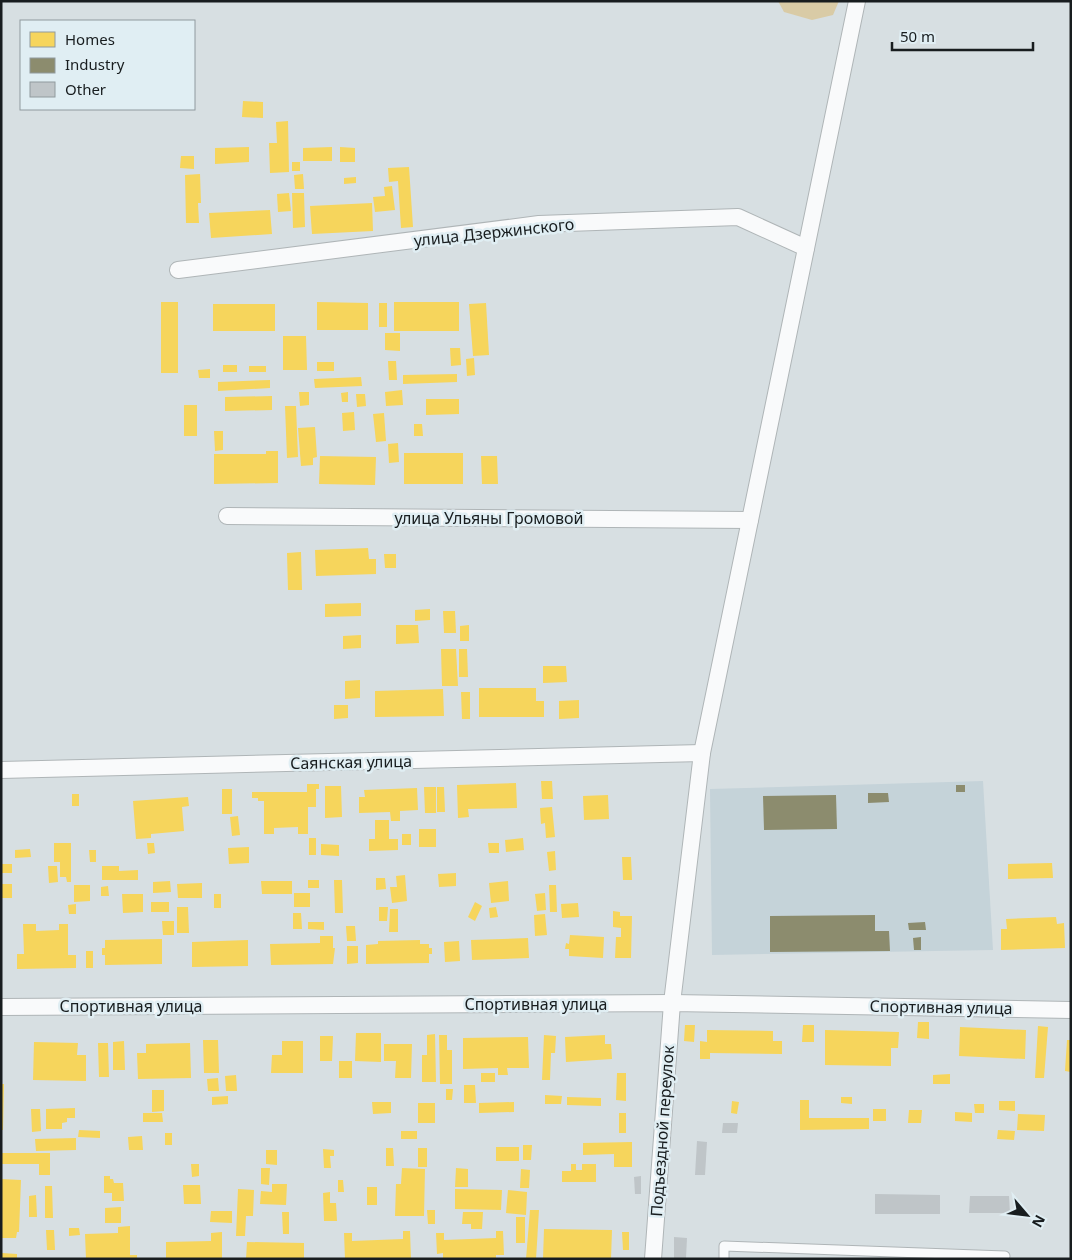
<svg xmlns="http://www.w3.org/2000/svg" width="1072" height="1260" font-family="'Noto Sans',sans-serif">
<rect width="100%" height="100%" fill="#d7dfe2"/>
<!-- built -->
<path fill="#c5d3d9" d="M983,781L993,950L712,955L710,789Z"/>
<!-- water -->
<path fill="#d9cba6" d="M778,1H839L833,15L812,20L784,12Z"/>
<!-- homes -->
<g fill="#f6d55c">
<path d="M243,101L263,102V118L242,117Z"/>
<path d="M288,121L289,172L270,173L269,143H277L276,122Z"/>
<path d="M249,147V162L215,164V148Z"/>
<path d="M332,147V161H303V148Z"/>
<path d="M340,147L355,148V162H340Z"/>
<path d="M181,156H194V169L180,168Z"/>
<rect x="292" y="162" width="8" height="9"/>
<path d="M409,167L413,227L401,228L398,181L389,182L388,168Z"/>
<path d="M200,174L201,203H198L199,223H186L185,175Z"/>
<path d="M303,174L304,189H295L294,175Z"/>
<path d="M356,177V183L344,184V178Z"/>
<path d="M392,186L395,210L375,212L373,197L385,196L384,187Z"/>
<path d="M289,193L291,211L278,212L277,194Z"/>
<path d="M292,193H304L305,227L293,228Z"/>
<path d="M372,203L373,231L312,234L310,206Z"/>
<path d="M270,210L272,234L211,238L209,213Z"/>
<rect x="161" y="302" width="17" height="71"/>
<path d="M317,302L368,303V330H317Z"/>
<rect x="394" y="302" width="65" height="29"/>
<rect x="379" y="303" width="8" height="24"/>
<path d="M486,303L489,355L473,356L469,304Z"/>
<rect x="213" y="304" width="62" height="27"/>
<path d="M385,333H400V351L385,350Z"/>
<path d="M283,336H306L307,370H283Z"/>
<path d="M450,348H460L461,365L451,366Z"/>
<path d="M474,358L475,375L467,376L466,359Z"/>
<path d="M388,361H396L397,380H389Z"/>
<rect x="317" y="362" width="17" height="9"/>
<rect x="223" y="365" width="14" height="7"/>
<rect x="249" y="366" width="17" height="6"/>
<path d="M210,369V378H199L198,370Z"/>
<path d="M457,374V382L403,384V375Z"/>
<path d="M361,377L362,386L315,388L314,379Z"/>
<path d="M270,380V388L218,391V382Z"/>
<path d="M402,390L403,405L386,406L385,392Z"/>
<path d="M299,392H309V405L300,406Z"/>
<path d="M348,392V402H342L341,393Z"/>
<path d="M356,394H365L366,406L357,407Z"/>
<path d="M272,396V410L225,411V397Z"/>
<path d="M426,399H459V414L426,415Z"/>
<rect x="184" y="405" width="13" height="31"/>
<path d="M285,406H296L298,457L287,458Z"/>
<path d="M354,412L355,430L343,431L342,413Z"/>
<path d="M384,413L386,441L376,442L373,414Z"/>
<path d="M414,424H422L423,436H414Z"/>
<path d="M315,427L317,457L313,458V465L301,466L298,428Z"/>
<path d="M214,431H223V450L215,451Z"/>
<path d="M398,443L399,462L389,463L388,444Z"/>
<path d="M266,451H278V483L214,484V454H266Z"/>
<rect x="404" y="453" width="59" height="31"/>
<path d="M320,456L376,457L375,485L319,484Z"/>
<path d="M481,456H497L498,484H482Z"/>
<path d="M368,548L369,559H376V574L316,576L315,550Z"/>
<path d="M301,552L302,590H288L287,553Z"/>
<path d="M384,554H396V568H385Z"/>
<path d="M361,603V616L325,617V604Z"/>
<path d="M430,609V620L415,621V610Z"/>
<path d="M443,611H455L456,633H444Z"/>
<path d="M396,625H418L419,643L396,644Z"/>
<path d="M469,625V641H460V626Z"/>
<path d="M361,635V648L343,649V636Z"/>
<path d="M441,649H456L458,686H442Z"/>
<path d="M459,649H467L468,677H459Z"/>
<path d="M543,666H566L567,682L543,683Z"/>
<path d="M360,680V698L345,699V681Z"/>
<path d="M479,688H536V701H544V717H479Z"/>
<path d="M443,689L444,716L375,717V691Z"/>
<path d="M461,692H470V719H462Z"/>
<path d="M579,700V718L559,719V701Z"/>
<path d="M334,705H348V718L334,719Z"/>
<path d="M541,781H552L553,799H542Z"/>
<path d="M516,783L517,808L468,809L469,817L458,818L457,785Z"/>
<path d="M307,784H319V789H316V807H308V834H298V827L274,828V834H264V801H258V798H252V792H307Z"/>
<path d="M325,786H341L342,817L325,818Z"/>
<path d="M424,787H436V813H425Z"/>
<path d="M437,787H444L445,812H437Z"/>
<path d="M417,788L418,810L400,811V821H391L390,812L359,813V797H365L364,790Z"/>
<rect x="222" y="789" width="10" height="25"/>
<rect x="72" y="794" width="7" height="12"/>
<path d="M608,795L609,819L584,820L583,796Z"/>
<path d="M188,797L189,806L182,807L184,831L151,834V838L136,839L133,801Z"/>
<path d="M552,807L555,837L546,838L545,823L541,824L540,808Z"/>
<path d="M238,816L240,835L232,836L230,817Z"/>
<path d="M375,820H389V839H398V850L369,851V839H375Z"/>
<rect x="419" y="829" width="17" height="18"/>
<rect x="402" y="834" width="9" height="11"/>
<rect x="309" y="838" width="7" height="17"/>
<path d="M523,838L524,850L506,852L505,840Z"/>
<path d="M54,843H71V882H67L66,877H60V862H54Z"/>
<path d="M147,843H154L155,853L148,854Z"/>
<path d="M488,843H499V853H489Z"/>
<path d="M321,844L339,845V856L321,855Z"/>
<path d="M249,847V863L229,864L228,848Z"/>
<path d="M30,849L31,857L15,858V850Z"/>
<path d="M89,850H96V862H90Z"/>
<path d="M555,851L556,870L549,871L547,852Z"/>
<path d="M622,857H631L632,880H623Z"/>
<path d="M1052,863L1053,878L1008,879V864Z"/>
<rect x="1" y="864" width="11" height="9"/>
<path d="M48,866H57L58,882L49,883Z"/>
<path d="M102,866H119V871L138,870V880H102Z"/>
<path d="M456,873V886L439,887L438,874Z"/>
<path d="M405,875L407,901L392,903L390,887H397L396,876Z"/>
<path d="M376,878H385L386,889L376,890Z"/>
<rect x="308" y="880" width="11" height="8"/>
<path d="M334,880H342L343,913H335Z"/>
<path d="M170,881L171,892L153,893V882Z"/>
<path d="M261,881H292V894H262Z"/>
<path d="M508,881L509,901L491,903L489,883Z"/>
<path d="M202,883V898H178L177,884Z"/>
<rect x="1" y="884" width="11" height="14"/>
<path d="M74,885H90V901L74,902Z"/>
<path d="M549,885H556L557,912H550Z"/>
<path d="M108,886L109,896H101V887Z"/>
<rect x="294" y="893" width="16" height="14"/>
<path d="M545,893L546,910L537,911L535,894Z"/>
<path d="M122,894H143V912L123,913Z"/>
<rect x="214" y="894" width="7" height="14"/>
<rect x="151" y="902" width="18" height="10"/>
<path d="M475,902L482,906L475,921L468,917Z"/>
<path d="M578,903L579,917L562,918L561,904Z"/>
<path d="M76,904V914H69L68,905Z"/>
<path d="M177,907H188L189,933H177Z"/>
<path d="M379,907H388L387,921H379Z"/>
<path d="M496,907L498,917L490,918L489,908Z"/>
<path d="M390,909H398V932H389Z"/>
<path d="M613,911L620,912V916H632L631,958H615L616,937H621V928L613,927Z"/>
<path d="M293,913H301L302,929H293Z"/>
<path d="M545,914L547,935L535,936L534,915Z"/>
<path d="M1056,917L1057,924L1064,923L1065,948L1001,950V929H1007L1006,919Z"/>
<path d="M162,921H174V935H163Z"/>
<path d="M308,922H324V930L308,929Z"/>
<path d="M23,924H36V931L59,930V924H68V955H76V968L17,969V954H24Z"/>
<path d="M346,926H355L356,941H347Z"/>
<path d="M570,935L604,937L603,958L569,956V949H565L566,943L569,944Z"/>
<path d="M320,936H333V948H335L333,964L271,965L270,944L320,943Z"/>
<path d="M528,938L529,958L472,960L471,940Z"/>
<path d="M162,939V964L105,965V955H102V948H105V940Z"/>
<path d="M248,940V966L192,967V942Z"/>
<path d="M420,940V944H429V948H432V954H429V963L366,964V945L378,944V941Z"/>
<path d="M459,941L460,961L445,962L444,942Z"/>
<path d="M347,946H358V963L347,964Z"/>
<rect x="86" y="951" width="7" height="17"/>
<path d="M918,1022H929V1039L917,1038Z"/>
<path d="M685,1025H695L694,1042L684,1041Z"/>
<path d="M803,1025H814V1042H802Z"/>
<path d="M1038,1026L1048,1027L1044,1078H1035Z"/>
<path d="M960,1027L1026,1030L1025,1059L959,1056Z"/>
<path d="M707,1030L773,1031V1041H782V1054L710,1053V1059H700V1041L707,1042Z"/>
<path d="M825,1030L899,1032L898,1048H891V1066L825,1065Z"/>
<path d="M356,1033H381V1062L355,1061Z"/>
<path d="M435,1034L436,1082H422V1055H427V1035Z"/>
<path d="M439,1035H447V1050H452V1084H440Z"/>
<path d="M544,1035L556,1036L555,1053H551L550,1080H542Z"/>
<path d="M605,1035V1044H611L612,1059L566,1062L565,1037Z"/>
<path d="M320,1036H333L332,1061H320Z"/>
<path d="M528,1037L529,1068H507L508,1075H498V1068L463,1069V1038Z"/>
<path d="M203,1040H218L219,1073H204Z"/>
<path d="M1067,1040H1071V1072L1065,1071Z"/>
<path d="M124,1041L125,1070H113V1042Z"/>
<path d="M282,1041H303V1073H271L272,1055H282Z"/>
<path d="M34,1042L78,1043L77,1055H86V1081L33,1080Z"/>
<path d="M98,1043H108L109,1077H99Z"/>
<path d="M190,1043L191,1078L138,1079L137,1053H146V1044Z"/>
<path d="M384,1044H412L411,1078H395L396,1061H384Z"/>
<rect x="339" y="1061" width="13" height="17"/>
<rect x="481" y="1073" width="14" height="9"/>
<path d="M617,1073H626V1101L616,1100Z"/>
<path d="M950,1074V1084H933V1075Z"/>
<path d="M236,1075L237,1091H226L225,1076Z"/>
<path d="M218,1078L219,1091H208L207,1079Z"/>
<path d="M1,1084H4L3,1130H1Z"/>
<path d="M464,1085H475L476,1103H464Z"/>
<path d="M446,1089H453L452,1100H446Z"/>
<path d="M152,1090H164V1111L152,1112Z"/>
<path d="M545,1095L562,1096L561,1104H545Z"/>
<path d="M228,1096V1104L212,1105V1097Z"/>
<path d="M567,1097L601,1098V1106L567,1105Z"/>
<path d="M841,1097H852V1104L841,1103Z"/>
<path d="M800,1100H809V1118H869V1129L800,1130Z"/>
<path d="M732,1101L739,1102L737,1114L731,1113Z"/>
<path d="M999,1101H1015V1111L999,1110Z"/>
<path d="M372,1102H391V1113L373,1114Z"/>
<path d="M514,1102V1112L479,1113V1103Z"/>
<rect x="418" y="1103" width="17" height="20"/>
<path d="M974,1104H984V1113H975Z"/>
<path d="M75,1108V1118H67V1122L62,1123V1129H46V1109Z"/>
<path d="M31,1109H40L41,1131L32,1132Z"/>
<rect x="873" y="1109" width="13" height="12"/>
<path d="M909,1110H922L921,1123H908Z"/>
<path d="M955,1112L972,1113V1122L955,1121Z"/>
<path d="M143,1113H162L163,1122H143Z"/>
<rect x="619" y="1113" width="7" height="20"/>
<path d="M1018,1114L1045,1115L1044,1131L1017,1130Z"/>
<path d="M79,1130L100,1131V1138L78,1137Z"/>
<path d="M998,1130L1015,1131L1014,1140L997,1139Z"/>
<rect x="401" y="1131" width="16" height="8"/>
<rect x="165" y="1133" width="7" height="12"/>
<path d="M142,1136L143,1150H129L128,1137Z"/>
<path d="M76,1138V1150L36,1151L35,1139Z"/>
<path d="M632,1142V1167H614V1154L583,1155V1143Z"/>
<path d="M523,1145H532L531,1160H523Z"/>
<rect x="496" y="1147" width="23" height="14"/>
<path d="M386,1148H393L394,1166H386Z"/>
<rect x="418" y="1148" width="9" height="19"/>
<path d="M323,1149L334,1150V1156H330L331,1168H324Z"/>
<path d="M266,1150H277V1165L266,1164Z"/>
<path d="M1,1153H50V1175H39V1164H1Z"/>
<path d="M191,1164H199V1176L192,1177Z"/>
<path d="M571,1164H576V1170H582V1164H596V1182H562V1171H571Z"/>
<path d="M261,1168H270L269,1185L261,1184Z"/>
<path d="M402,1168L425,1169L424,1216H395L396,1184H401Z"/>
<path d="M456,1168L468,1169V1187H455Z"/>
<path d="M521,1169L530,1170L529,1188H520Z"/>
<path d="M104,1176H110V1179H113L114,1183H123L124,1201H112V1193H104Z"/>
<path d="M1,1179L21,1180L19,1232H17L16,1238H1Z"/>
<path d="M338,1180H343L344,1192H338Z"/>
<path d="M272,1184H287L286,1205L260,1204L261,1191L272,1192Z"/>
<path d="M183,1185H200L201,1204H184Z"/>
<path d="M45,1186H52L53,1218H45Z"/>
<rect x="367" y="1187" width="10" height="18"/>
<path d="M238,1189L254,1190L253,1216H246L245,1236H236Z"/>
<path d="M455,1189L502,1190L501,1210L455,1209Z"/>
<path d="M508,1190L527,1192L526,1215L506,1213Z"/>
<path d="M330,1192V1203H336L337,1221H324L323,1193Z"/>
<path d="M36,1195L37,1217H29V1196Z"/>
<path d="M121,1207V1223H105V1208Z"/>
<path d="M427,1210H435V1224H428Z"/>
<path d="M530,1210H539L536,1259H526Z"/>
<path d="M211,1211H232V1223L210,1222Z"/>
<path d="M282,1212H289V1234H283Z"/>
<path d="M463,1212H483L482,1229H471V1224H462Z"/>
<rect x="516" y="1217" width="9" height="26"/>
<path d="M130,1226V1255H137V1259H86L85,1234L118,1233V1227Z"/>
<path d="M69,1228H79L80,1235L69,1236Z"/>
<path d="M544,1229L612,1230L611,1259H543Z"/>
<path d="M46,1230H54L55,1250H47Z"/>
<path d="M403,1231H410L411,1259H345L344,1233H352V1241L403,1239Z"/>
<path d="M496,1231H503L504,1255H496V1259H443V1253L437,1254L436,1233H444V1240L496,1238Z"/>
<path d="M222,1232V1259H166V1242L211,1241V1233Z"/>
<path d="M622,1232H629V1250H623Z"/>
<path d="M247,1242L304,1243V1259H246Z"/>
<path d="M2,1253L17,1254V1259H1Z"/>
</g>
<!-- industry -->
<g fill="#8c8c6e">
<rect x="956" y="785" width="9" height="7"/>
<path d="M868,793H888L889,802L868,803Z"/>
<path d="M836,795L837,829L764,830L763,796Z"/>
<path d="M875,915V931H889L890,951L770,952V916Z"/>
<path d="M925,922L926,930H909L908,923Z"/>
<path d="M921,937V950H914L913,938Z"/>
</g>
<!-- building -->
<g fill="#bfc5c8">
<path d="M723,1123H738L737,1133H722Z"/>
<path d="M697,1141L707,1142L705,1175H695Z"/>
<path d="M641,1176V1194H635L634,1177Z"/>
<path d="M875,1194L940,1195V1214H875Z"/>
<path d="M970,1196H1009L1010,1213H969Z"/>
<path d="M674,1237L687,1238L686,1258H674Z"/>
</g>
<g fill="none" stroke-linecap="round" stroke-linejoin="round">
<!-- service casing -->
<g stroke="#afb5b7" stroke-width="11">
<path id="service" d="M724,1259V1246L1005,1256L1004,1259"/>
</g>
<!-- minor casing -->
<g stroke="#afb5b7" stroke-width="18">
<g id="minor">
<path d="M178,270L539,224L738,217L806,248"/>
<path d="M227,516L750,520"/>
<path d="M1,770L702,753"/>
<path d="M1,1007L672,1003L1071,1010"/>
<path d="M653,1259L672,1003L702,753L857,1"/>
</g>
</g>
<!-- service -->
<use href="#service" stroke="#f9fafb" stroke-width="9"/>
<!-- minor -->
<use href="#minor" stroke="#f9fafb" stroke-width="16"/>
</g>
<g text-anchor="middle" stroke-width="5" stroke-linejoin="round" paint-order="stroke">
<!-- street labels -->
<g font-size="16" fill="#181d1f" stroke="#e0eef3">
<text transform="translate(494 232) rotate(-6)" y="6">улица Дзержинского</text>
<text x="489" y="524">улица Ульяны Громовой</text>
<text transform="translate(351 762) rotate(-1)" y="6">Саянская улица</text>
<text x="536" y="1010">Спортивная улица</text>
<text x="131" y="1012">Спортивная улица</text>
<text transform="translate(941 1007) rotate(1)" y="6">Спортивная улица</text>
<text transform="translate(662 1131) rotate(-86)" y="6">Подъездной переулок</text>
</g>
</g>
<!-- border -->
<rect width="1072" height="1260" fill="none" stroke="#181d1f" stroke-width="5"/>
<!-- legend -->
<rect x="20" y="20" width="175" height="90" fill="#e0eef3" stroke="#909a9e"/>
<rect x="30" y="32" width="25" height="15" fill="#f6d55c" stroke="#909a9e"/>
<text x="65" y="45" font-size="15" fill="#181d1f">Homes</text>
<rect x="30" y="58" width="25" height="15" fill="#8c8c6e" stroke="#909a9e"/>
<text x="65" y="70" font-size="15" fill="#181d1f">Industry</text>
<rect x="30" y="82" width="25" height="15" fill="#bfc5c8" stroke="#909a9e"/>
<text x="65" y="95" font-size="15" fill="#181d1f">Other</text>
<!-- north arrow -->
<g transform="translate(1027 1215) rotate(118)" stroke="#e0eef3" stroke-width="4" paint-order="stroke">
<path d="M0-4L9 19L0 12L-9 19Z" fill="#181d1f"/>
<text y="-8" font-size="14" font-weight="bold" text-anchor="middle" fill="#181d1f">N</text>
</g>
<!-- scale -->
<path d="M892 42v8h141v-8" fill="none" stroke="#181d1f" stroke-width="2.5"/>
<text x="900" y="42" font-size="15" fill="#181d1f" stroke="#e0eef3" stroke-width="4" paint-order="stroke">50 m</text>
</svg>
